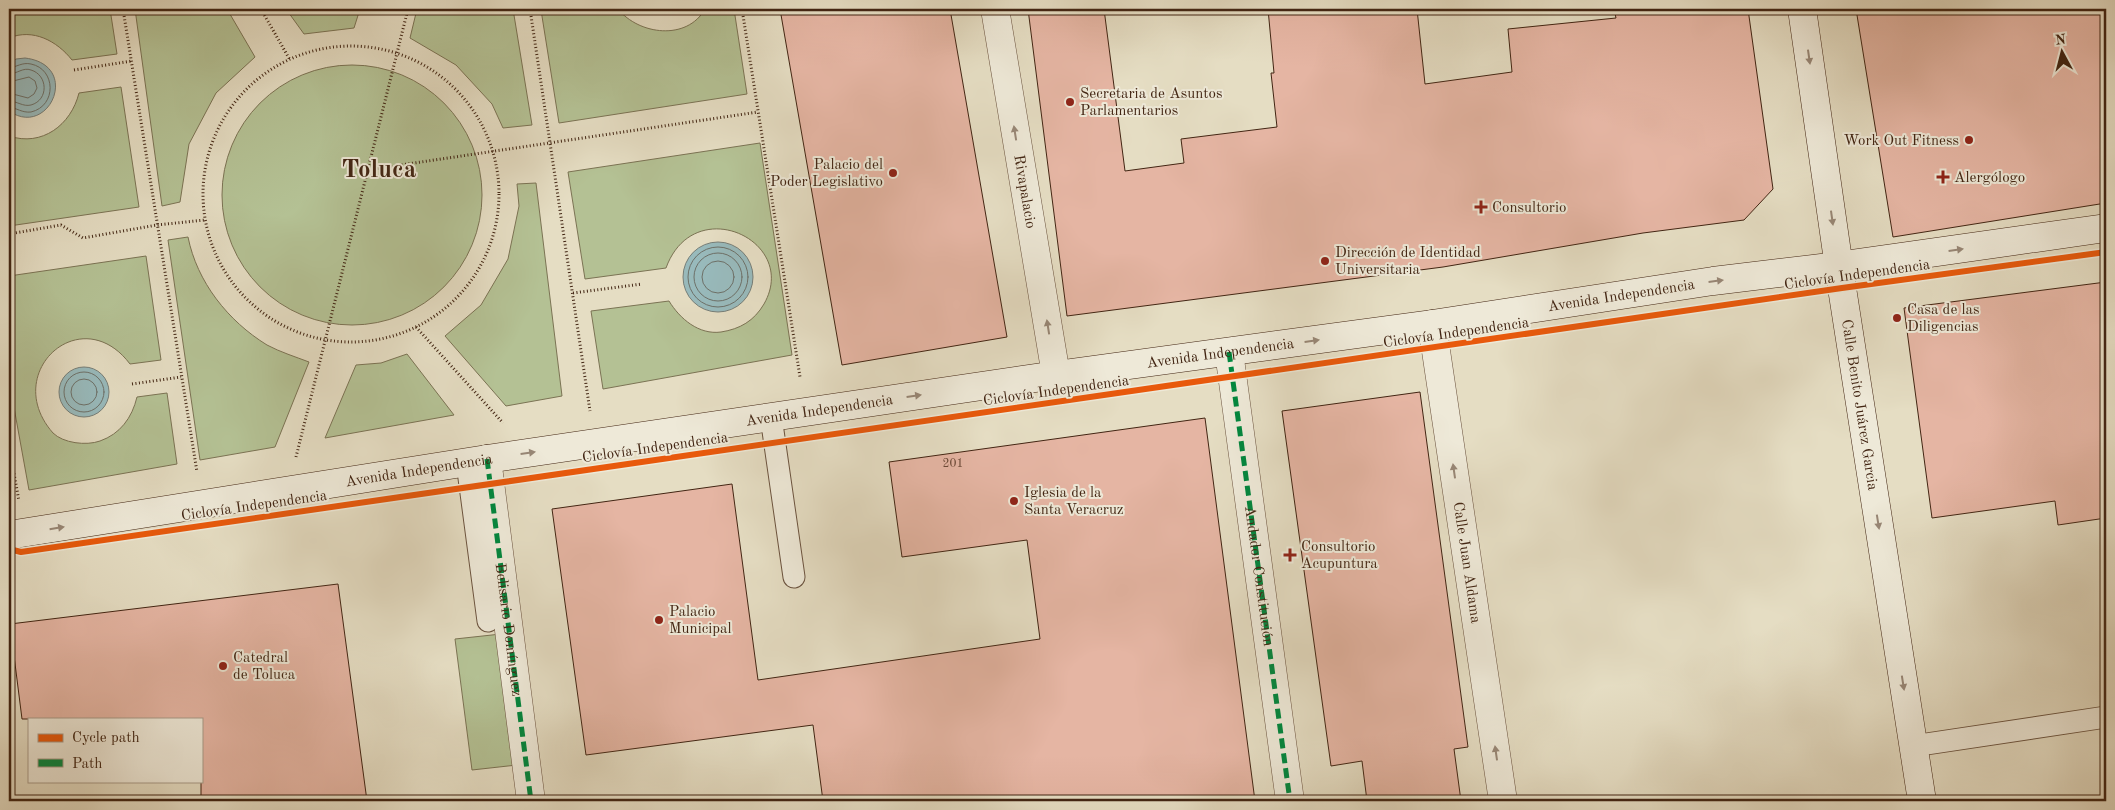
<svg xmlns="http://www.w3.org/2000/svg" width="2115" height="810" font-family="'Old Standard TT',serif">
<rect width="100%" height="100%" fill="#e5ddc3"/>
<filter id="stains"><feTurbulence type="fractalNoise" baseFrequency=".004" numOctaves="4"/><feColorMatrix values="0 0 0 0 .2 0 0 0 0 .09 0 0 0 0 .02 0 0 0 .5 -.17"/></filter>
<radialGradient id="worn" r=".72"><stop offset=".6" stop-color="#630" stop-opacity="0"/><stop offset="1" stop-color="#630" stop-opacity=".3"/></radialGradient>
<!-- green -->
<g fill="#b4c194" stroke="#7b7354">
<path d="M9,9H110L117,54L72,60C57,41 33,28 9,38Z"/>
<path d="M135,9H227L255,57L216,93L189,144L180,202L162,206Z"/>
<path d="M286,9H360L354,28L304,34Z"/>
<path d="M417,9H513L532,125L503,128L492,104L456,65L410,38Z"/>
<path d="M553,9H618C639,35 687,41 705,9H734L747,94L559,123L541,10Z"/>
<circle cx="352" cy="195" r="130"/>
<path d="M121,87L139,207L9,226V136C42,147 71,125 79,93Z"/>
<path d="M760,143L792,355L603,389L591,311L669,301C680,319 699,335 721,332C740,329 754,321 764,304C800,241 694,191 666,268L585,279L568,172Z"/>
<path d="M536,183L562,396L506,406L445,336L481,305L508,259L519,206L517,184Z"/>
<path d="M188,237C197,282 228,321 267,345C280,352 296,357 309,362L275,447L200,460L168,240Z"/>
<path d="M146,256L161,360L130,364C81,299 0,373 53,433C63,443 86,446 100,441C120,434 132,418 137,397L167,393L177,464L29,490L9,380V276Z"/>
<path d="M407,354L454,415L325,438L356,365L381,363Z"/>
<path d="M501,634L517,765L472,770L455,639Z"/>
</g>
<!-- water -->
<g fill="#98babc" stroke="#767e78">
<path d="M25,58C82,65 49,139 9,111V64L16,59Z"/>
<circle cx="718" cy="277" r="35"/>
<circle cx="84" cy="392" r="25"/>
</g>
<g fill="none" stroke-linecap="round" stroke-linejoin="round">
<!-- shore -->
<g stroke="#6d7068" stroke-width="1">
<path d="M9,68C17,67 22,62 31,64C56,69 57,106 31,112C22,113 17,108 9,107"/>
<path d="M9,74C17,74 23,67 31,70C48,75 49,100 31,105C23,107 17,101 9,101"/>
<path d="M9,82L29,77L35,81L37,88L34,94L28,98L9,93"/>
<circle cx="718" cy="277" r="30"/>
<circle cx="718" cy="277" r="24"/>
<circle cx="718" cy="277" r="16"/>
<circle cx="84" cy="392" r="20"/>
<circle cx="84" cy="392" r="13"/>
</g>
</g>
<!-- building -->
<g fill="#e5b5a3" stroke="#422513">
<path d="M780,9H950L1007,337L842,365Z"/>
<path d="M1028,9H1104L1125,171L1184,163L1181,139L1277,127L1271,73H1274L1268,9H1417L1425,84L1512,72L1508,29L1616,18L1614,9H1748L1773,189L1744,220L1643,233L1443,267L1067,316Z"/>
<path d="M1856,9H2106V203L1893,237Z"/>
<path d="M2106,282V518L2058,525L2055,501L1932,518L1904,308Z"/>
<path d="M1420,392L1468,747L1454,749L1461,801H1367L1362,761L1331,766L1282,411Z"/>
<path d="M1205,418L1255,801H823L813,725L586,755L552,509L732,484L758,680L1040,639L1027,540L902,557L889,462Z"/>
<path d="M338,584L367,801H201V719H22L10,624Z"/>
</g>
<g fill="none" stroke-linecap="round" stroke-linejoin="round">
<!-- service casing -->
<g stroke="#6b533f" stroke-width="23">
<g id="service">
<path d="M771,417L794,577"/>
<path d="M467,463L488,621"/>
<path d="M1913,746L2106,717"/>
</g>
</g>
<!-- pedestrian casing -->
<g stroke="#6b533f" stroke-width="29">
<g id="pedestrian">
<path id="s1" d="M1229,352L1290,801"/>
<path d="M487,459L531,801"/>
</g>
</g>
<!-- minor casing -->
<g stroke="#6b533f" stroke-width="29">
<g id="minor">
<path id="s2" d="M995,9L1056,375"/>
<path id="s3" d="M1432,324L1503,801"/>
</g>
</g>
<!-- secondary casing -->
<g stroke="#422513" stroke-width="29">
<g id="secondary">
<path id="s4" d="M1802,9L1842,288L1922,801"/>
<path id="s5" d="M9,535L487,459L1056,375L1432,324L1713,281L1838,266L2106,228"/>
</g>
</g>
<!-- path -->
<g stroke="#422513" stroke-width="3" stroke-dasharray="1 2.5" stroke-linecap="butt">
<path d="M123,9L197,472"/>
<path d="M261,9L290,60"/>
<path d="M530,9L590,411"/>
<path d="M742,9L800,377"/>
<circle cx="351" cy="194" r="148"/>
<path d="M74,70L132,61"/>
<path d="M367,170L758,112"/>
<path d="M9,234L61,225L83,238L157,225L205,220"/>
<path d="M573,293L642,284"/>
<path d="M416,327L503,423"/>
<path d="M132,384L181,377"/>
<path d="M9,446L19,501"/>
<path d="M296,457L408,9"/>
</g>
<!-- service -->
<use href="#service" stroke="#eee9d8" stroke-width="21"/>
<!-- pedestrian -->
<use href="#pedestrian" stroke="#eee9d8" stroke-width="28"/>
<!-- minor -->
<use href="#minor" stroke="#eee9d8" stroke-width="28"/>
<!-- secondary -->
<use href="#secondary" stroke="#eee9d8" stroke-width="28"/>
<!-- quiet -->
<g stroke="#00873e" stroke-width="5" stroke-dasharray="10 5" stroke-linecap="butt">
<path d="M1229,352L1290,801"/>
<path id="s6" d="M487,459L531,801"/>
</g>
<!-- cycleway casing -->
<g stroke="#eee9d8" stroke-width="9">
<path id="cycleway" d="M9,549L21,552L1842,288L2106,252"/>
</g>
<!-- cycleway -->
<use href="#cycleway" stroke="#e8590c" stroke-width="6"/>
</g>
<!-- one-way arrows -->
<defs><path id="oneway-solid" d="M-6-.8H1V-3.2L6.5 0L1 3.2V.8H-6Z" transform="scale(1.25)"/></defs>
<g fill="#988776">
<use href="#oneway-solid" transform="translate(1809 57) rotate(82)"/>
<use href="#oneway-solid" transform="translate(1015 133) rotate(-99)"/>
<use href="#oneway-solid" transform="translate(1832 218) rotate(82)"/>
<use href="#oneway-solid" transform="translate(1956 250) rotate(-8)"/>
<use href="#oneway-solid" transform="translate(1716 281) rotate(-7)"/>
<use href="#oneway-solid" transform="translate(1048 327) rotate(-99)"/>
<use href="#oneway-solid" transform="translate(1312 341) rotate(-8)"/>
<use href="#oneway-solid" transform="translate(914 396) rotate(-8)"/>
<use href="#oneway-solid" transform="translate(528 453) rotate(-8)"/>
<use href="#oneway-solid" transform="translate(1454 471) rotate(-98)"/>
<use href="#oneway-solid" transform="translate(1878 522) rotate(81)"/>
<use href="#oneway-solid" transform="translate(57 528) rotate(-9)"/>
<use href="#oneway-solid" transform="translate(1903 683) rotate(81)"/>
<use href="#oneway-solid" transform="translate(1496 753) rotate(-98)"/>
</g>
<!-- markers -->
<g fill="#8f2418" stroke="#eee9d8" stroke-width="2">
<circle cx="1070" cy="102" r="5"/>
<circle cx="1969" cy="140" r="5"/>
<circle cx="893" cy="173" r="5"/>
<path d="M1940.5 169.5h5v5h5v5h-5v5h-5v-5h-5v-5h5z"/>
<path d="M1478.5 199.5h5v5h5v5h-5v5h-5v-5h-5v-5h5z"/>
<circle cx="1325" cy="261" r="5"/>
<circle cx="1897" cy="318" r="5"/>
<circle cx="1014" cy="501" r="5"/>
<path d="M1287.5 547.5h5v5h5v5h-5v5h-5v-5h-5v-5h5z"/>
<circle cx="659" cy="620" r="5"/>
<circle cx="223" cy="666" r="5"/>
</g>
<g text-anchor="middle" stroke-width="4" stroke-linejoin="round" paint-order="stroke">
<!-- number labels -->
<g font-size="12" fill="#6b4937">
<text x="953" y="467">201</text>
</g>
<!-- poi labels -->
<g font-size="15" fill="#422513" stroke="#eee9d8" text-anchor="start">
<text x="1080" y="98">Secretaria de Asuntos<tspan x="1080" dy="17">Parlamentarios</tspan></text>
<text x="1959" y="145" text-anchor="end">Work Out Fitness</text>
<text x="883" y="169" text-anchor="end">Palacio del<tspan x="883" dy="17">Poder Legislativo</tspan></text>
<text x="1954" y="182">Alergólogo</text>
<text x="1492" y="212">Consultorio</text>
<text x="1335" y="257">Dirección de Identidad<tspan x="1335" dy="17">Universitaria</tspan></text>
<text x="1907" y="314">Casa de las<tspan x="1907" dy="17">Diligencias</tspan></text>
<text x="1024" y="497">Iglesia de la<tspan x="1024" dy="17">Santa Veracruz</tspan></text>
<text x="1301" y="551">Consultorio<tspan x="1301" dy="17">Acupuntura</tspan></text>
<text x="669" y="616">Palacio<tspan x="669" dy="17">Municipal</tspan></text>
<text x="233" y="662">Catedral<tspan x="233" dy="17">de Toluca</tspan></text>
</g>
<!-- street labels -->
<g font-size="15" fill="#422513" stroke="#eee9d8">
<text dy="5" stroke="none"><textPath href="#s2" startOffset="185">Rivapalacio</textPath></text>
<text transform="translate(1857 274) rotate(-8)" y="5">Ciclovía Independencia</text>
<text dy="5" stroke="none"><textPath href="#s5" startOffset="1630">Avenida Independencia</textPath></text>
<text transform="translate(1456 332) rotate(-8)" y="5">Ciclovía Independencia</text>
<text dy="5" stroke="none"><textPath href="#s5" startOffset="1225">Avenida Independencia</textPath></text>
<text transform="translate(1056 390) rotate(-8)" y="5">Ciclovía Independencia</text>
<text dy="5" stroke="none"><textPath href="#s4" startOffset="400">Calle Benito Juárez Garcia</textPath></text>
<text dy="5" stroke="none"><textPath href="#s5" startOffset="820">Avenida Independencia</textPath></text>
<text transform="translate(655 447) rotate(-8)" y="5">Ciclovía Independencia</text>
<text dy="5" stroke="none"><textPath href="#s5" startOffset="415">Avenida Independencia</textPath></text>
<text transform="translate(254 505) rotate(-8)" y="5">Ciclovía Independencia</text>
<text dy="5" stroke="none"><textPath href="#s3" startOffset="241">Calle Juan Aldama</textPath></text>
<text dy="5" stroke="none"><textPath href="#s1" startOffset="226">Andador Constitución</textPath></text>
<text dy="5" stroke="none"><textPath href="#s6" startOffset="172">Belisario Domínguez</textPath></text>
</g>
<!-- town labels -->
<g font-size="25" font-weight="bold" fill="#422513" stroke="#eee9d8">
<text x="379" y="177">Toluca</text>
</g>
</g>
<!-- margin -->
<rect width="2115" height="810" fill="none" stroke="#e5ddc3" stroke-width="30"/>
<rect x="10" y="10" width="2095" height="790" fill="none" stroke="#422513" stroke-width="2.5"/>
<rect x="15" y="15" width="2085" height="780" fill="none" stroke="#422513"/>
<!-- legend -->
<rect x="28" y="718" width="175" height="65" fill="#eee9d8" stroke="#a99b89"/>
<rect x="38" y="734" width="25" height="8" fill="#e8590c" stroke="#a99b89"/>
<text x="72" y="742" font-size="15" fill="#422513">Cycle path</text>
<rect x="38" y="759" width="25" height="8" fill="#00873e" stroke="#a99b89"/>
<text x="72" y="768" font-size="15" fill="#422513">Path</text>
<!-- north arrow -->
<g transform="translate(2062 52) rotate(353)" stroke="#eee9d8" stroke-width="4" paint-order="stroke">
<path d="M0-4L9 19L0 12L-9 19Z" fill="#422513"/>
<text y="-8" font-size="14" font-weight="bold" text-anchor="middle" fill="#422513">N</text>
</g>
<rect width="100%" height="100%" filter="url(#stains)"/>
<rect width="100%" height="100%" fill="url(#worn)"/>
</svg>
